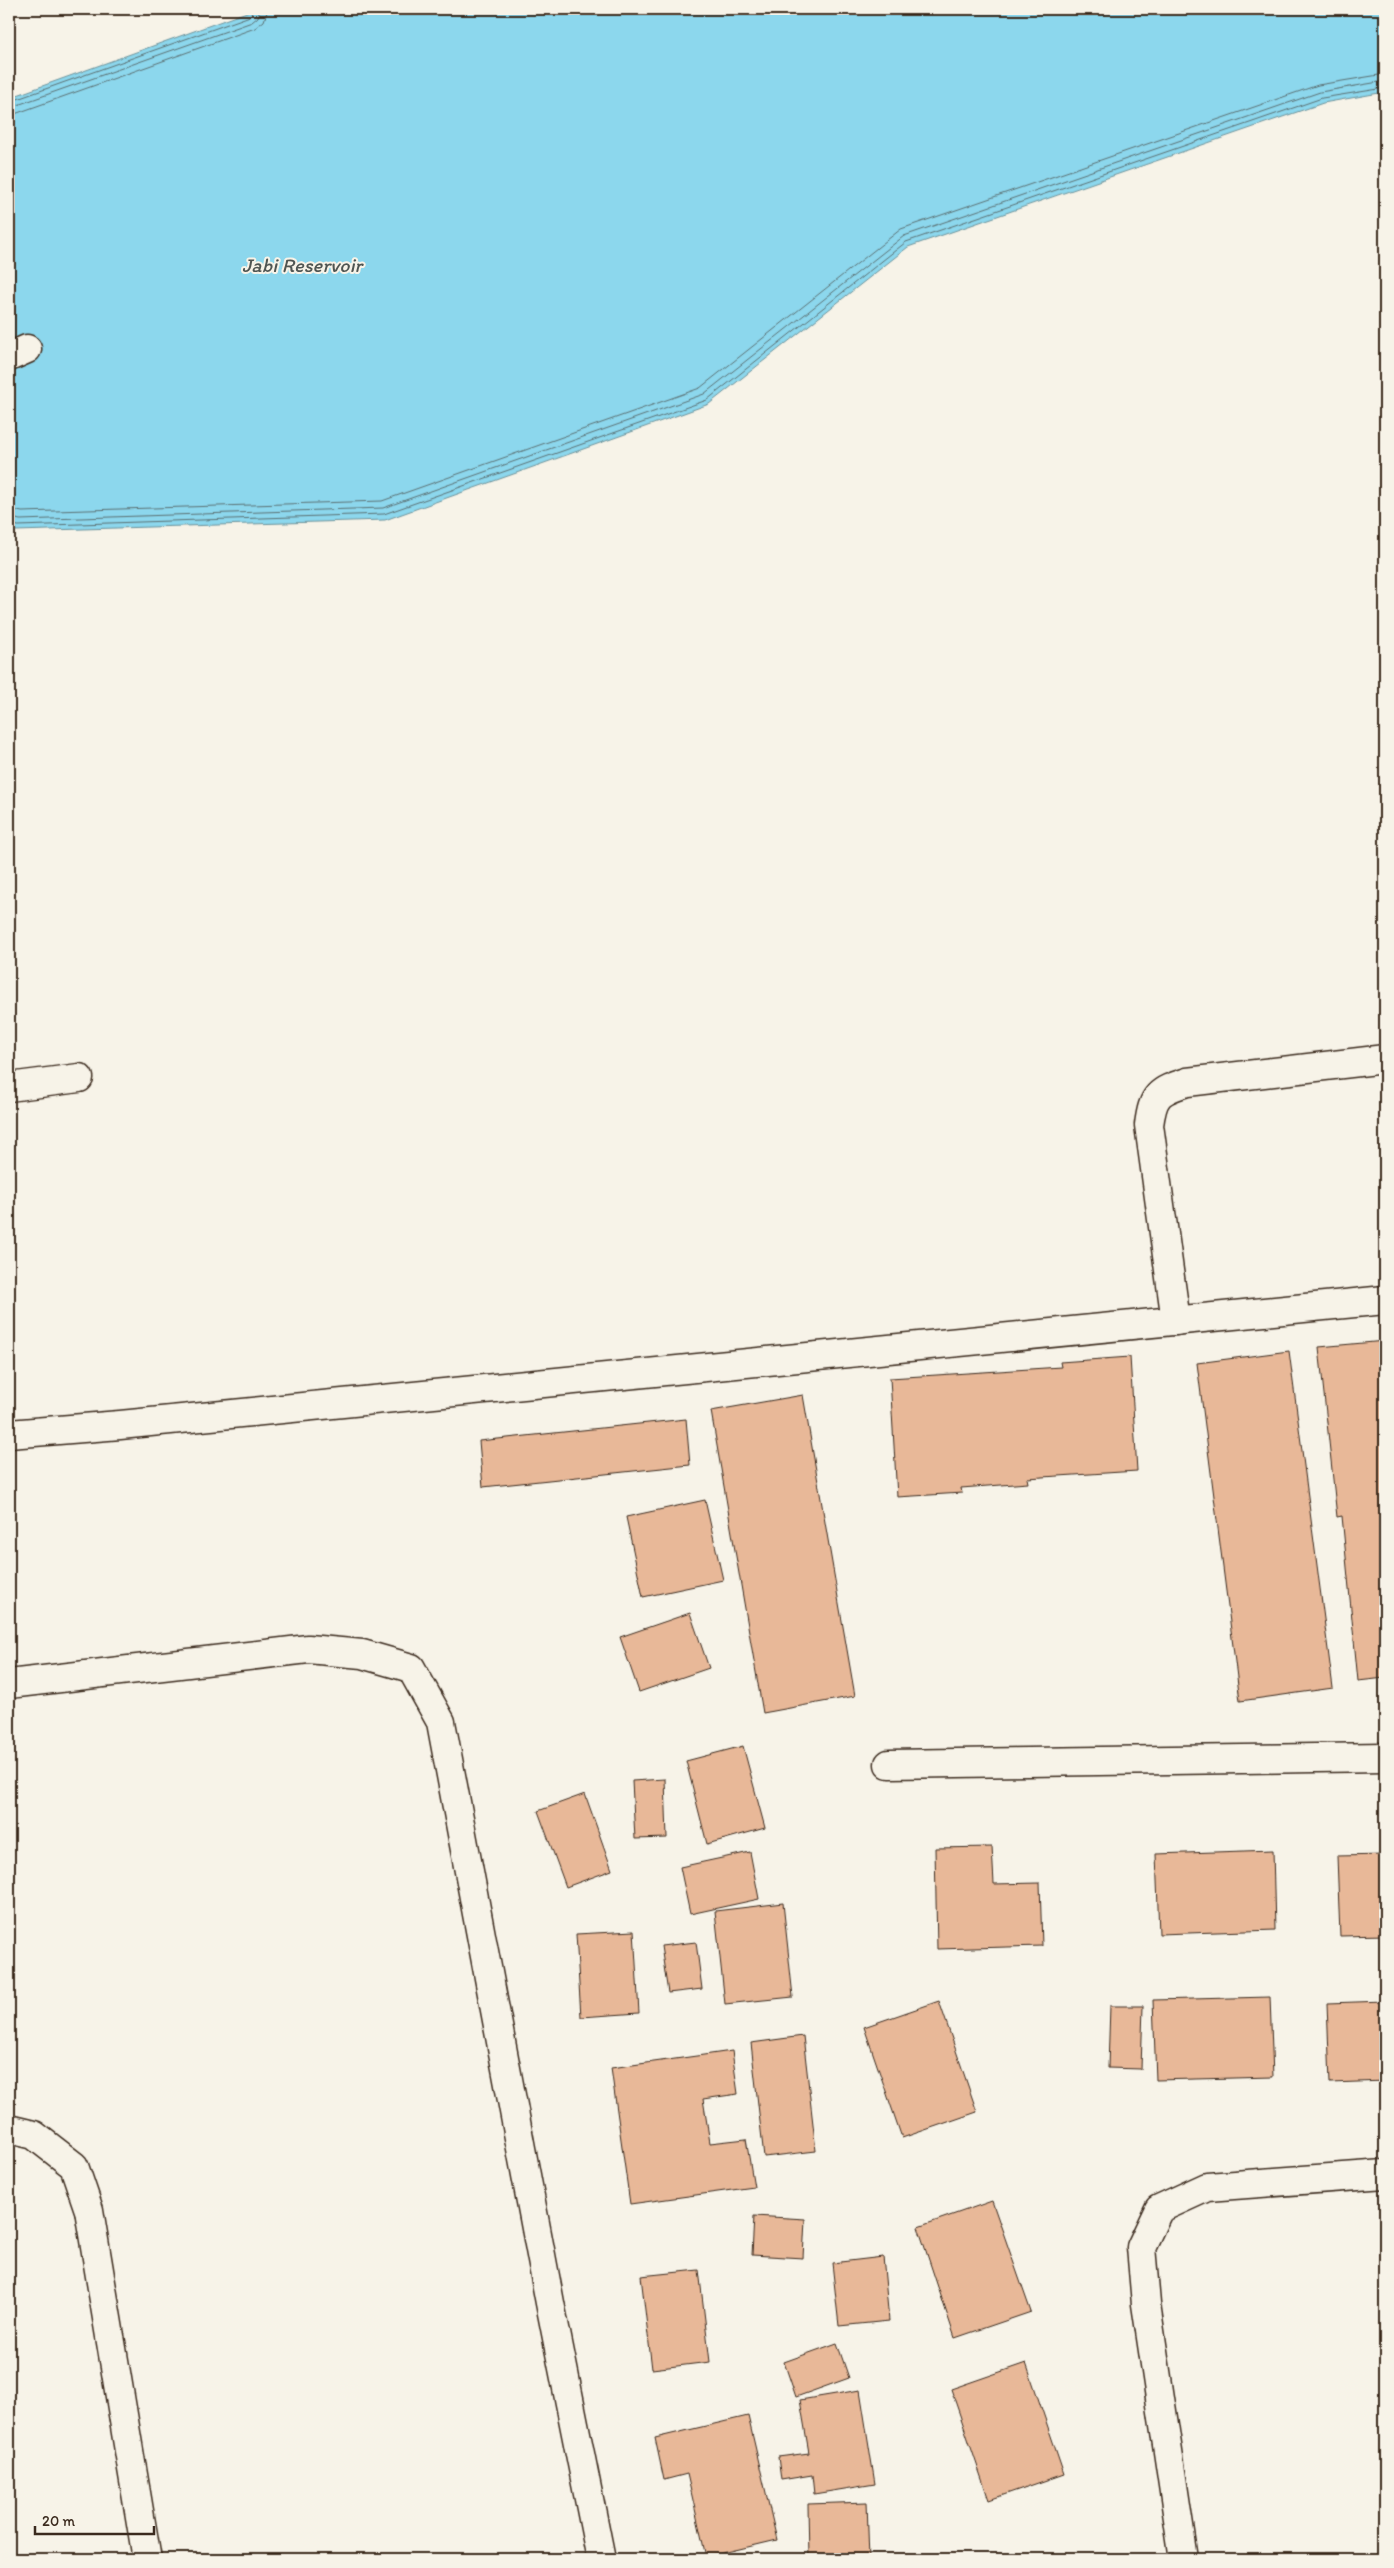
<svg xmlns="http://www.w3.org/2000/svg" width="1394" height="2568" font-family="Itim,sans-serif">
<rect width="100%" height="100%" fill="#f7f3e8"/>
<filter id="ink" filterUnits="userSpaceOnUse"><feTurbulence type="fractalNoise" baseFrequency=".02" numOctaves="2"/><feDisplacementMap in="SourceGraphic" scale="10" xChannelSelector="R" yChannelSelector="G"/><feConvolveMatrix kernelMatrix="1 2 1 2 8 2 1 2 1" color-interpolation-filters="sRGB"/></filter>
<g filter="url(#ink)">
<!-- water -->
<path fill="#8cd7ed" stroke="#6c929a" d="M255,9H1385V92L1323,103L908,247L709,404L385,520L16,531L9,527V98Z"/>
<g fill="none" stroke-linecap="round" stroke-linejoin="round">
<!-- shore -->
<g stroke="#5b6f71" stroke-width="1">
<path d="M9,102L250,16L254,9"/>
<path d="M9,108L252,22L258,17L260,9"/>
<path d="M9,116L255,28L264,21L268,9"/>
<path d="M9,509L22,512L382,501L700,388L901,229L1318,85L1385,74"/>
<path d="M9,517L20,520L383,508L704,394L904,236L1320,92L1385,81"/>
<path d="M9,523L18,526L384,514L707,400L906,242L1322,98L1385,88"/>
</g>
</g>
<!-- building -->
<g fill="#e8b898" stroke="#3b2a1e">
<path d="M1385,1341V1678L1358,1681L1342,1516L1337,1517L1319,1347Z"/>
<path d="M1289,1351L1333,1688L1240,1701L1197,1363Z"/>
<path d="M1130,1357L1137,1471L1027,1478L1028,1483L961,1488L962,1493L897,1497L890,1378L1061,1367L1060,1362Z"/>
<path d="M803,1395L855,1696L763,1713L711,1411Z"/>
<path d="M686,1419L690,1465L483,1487L479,1441Z"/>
<path d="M705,1500L723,1580L643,1597L626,1517Z"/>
<path d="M690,1613L709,1668L639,1692L620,1637Z"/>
<path d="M743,1746L765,1828L707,1844L686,1761Z"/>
<path d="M665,1779L667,1838L635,1839L632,1781Z"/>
<path d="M585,1794L612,1870L566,1887L538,1811Z"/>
<path d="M992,1847L994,1884L1040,1883L1042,1946L937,1949L935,1848Z"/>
<path d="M1273,1850L1275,1930L1159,1934L1156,1854Z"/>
<path d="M750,1852L759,1899L690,1914L680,1867Z"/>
<path d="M1385,1855V1935L1340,1936L1337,1856Z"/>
<path d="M783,1903L793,1997L725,2004L715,1911Z"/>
<path d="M634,1931L639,2013L581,2017L576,1934Z"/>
<path d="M696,1942L702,1989L668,1993L661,1946Z"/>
<path d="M1270,1997L1273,2077L1156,2080L1153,2000Z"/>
<path d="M939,2001L977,2112L902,2138L864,2027Z"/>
<path d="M1385,2001V2081L1330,2083L1327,2003Z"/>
<path d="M1110,2006H1143L1141,2069L1108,2068Z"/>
<path d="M803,2036L816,2151L764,2157L751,2043Z"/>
<path d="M732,2051L738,2094L703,2099L710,2143L746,2139L754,2187L630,2204L611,2068Z"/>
<path d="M992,2201L1031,2312L955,2338L918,2227Z"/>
<path d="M754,2216L805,2219L803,2258L752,2255Z"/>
<path d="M883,2257L889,2321L839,2326L832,2263Z"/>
<path d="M699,2270L710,2362L652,2369L641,2276Z"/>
<path d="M837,2343L849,2378L796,2397L784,2362Z"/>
<path d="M1026,2363L1064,2474L989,2500L951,2389Z"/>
<path d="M860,2390L875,2484L814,2494L812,2475L781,2480L778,2457L809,2453L800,2400Z"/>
<path d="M748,2416L777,2540L706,2557L687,2474L664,2480L655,2438Z"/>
<path d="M867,2502L869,2559H809L808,2504Z"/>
</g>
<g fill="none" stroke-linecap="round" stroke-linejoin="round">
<!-- minor casing -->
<g stroke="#3b2a1e" stroke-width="31">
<g id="minor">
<path d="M9,357L27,349"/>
<path d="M9,1087L79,1078"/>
<path d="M1176,1321L1149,1125C1153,1095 1158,1091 1187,1082L1385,1059"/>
<path d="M9,1434L120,1425L1385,1300"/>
<path d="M9,1684L308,1649L362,1654L411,1668L441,1722L550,2303L601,2559"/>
<path d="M889,1764L1385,1757"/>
<path d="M9,2129L34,2135L74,2166L89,2210L147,2559"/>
<path d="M1184,2559L1146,2304L1141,2247L1159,2209L1207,2187L1385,2174"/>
</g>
</g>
<!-- minor -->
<use href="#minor" stroke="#f7f3e8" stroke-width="28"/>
</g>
</g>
<g text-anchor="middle" stroke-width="4" stroke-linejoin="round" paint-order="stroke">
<!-- water labels -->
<g font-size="20" font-style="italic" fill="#4f5552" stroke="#f7f3e8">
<text x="302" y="272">Jabi Reservoir</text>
</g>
</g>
<!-- margin -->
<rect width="1394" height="2568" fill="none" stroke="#f7f3e8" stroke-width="30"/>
<rect x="15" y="15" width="1364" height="2538" fill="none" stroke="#3b2a1e" stroke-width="2" filter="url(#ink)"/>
<!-- scale -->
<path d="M35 2526v8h119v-8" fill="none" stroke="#3b2a1e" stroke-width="2.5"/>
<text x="42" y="2526" font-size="15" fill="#3b2a1e" stroke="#f7f3e8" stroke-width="4" paint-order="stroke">20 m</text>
</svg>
